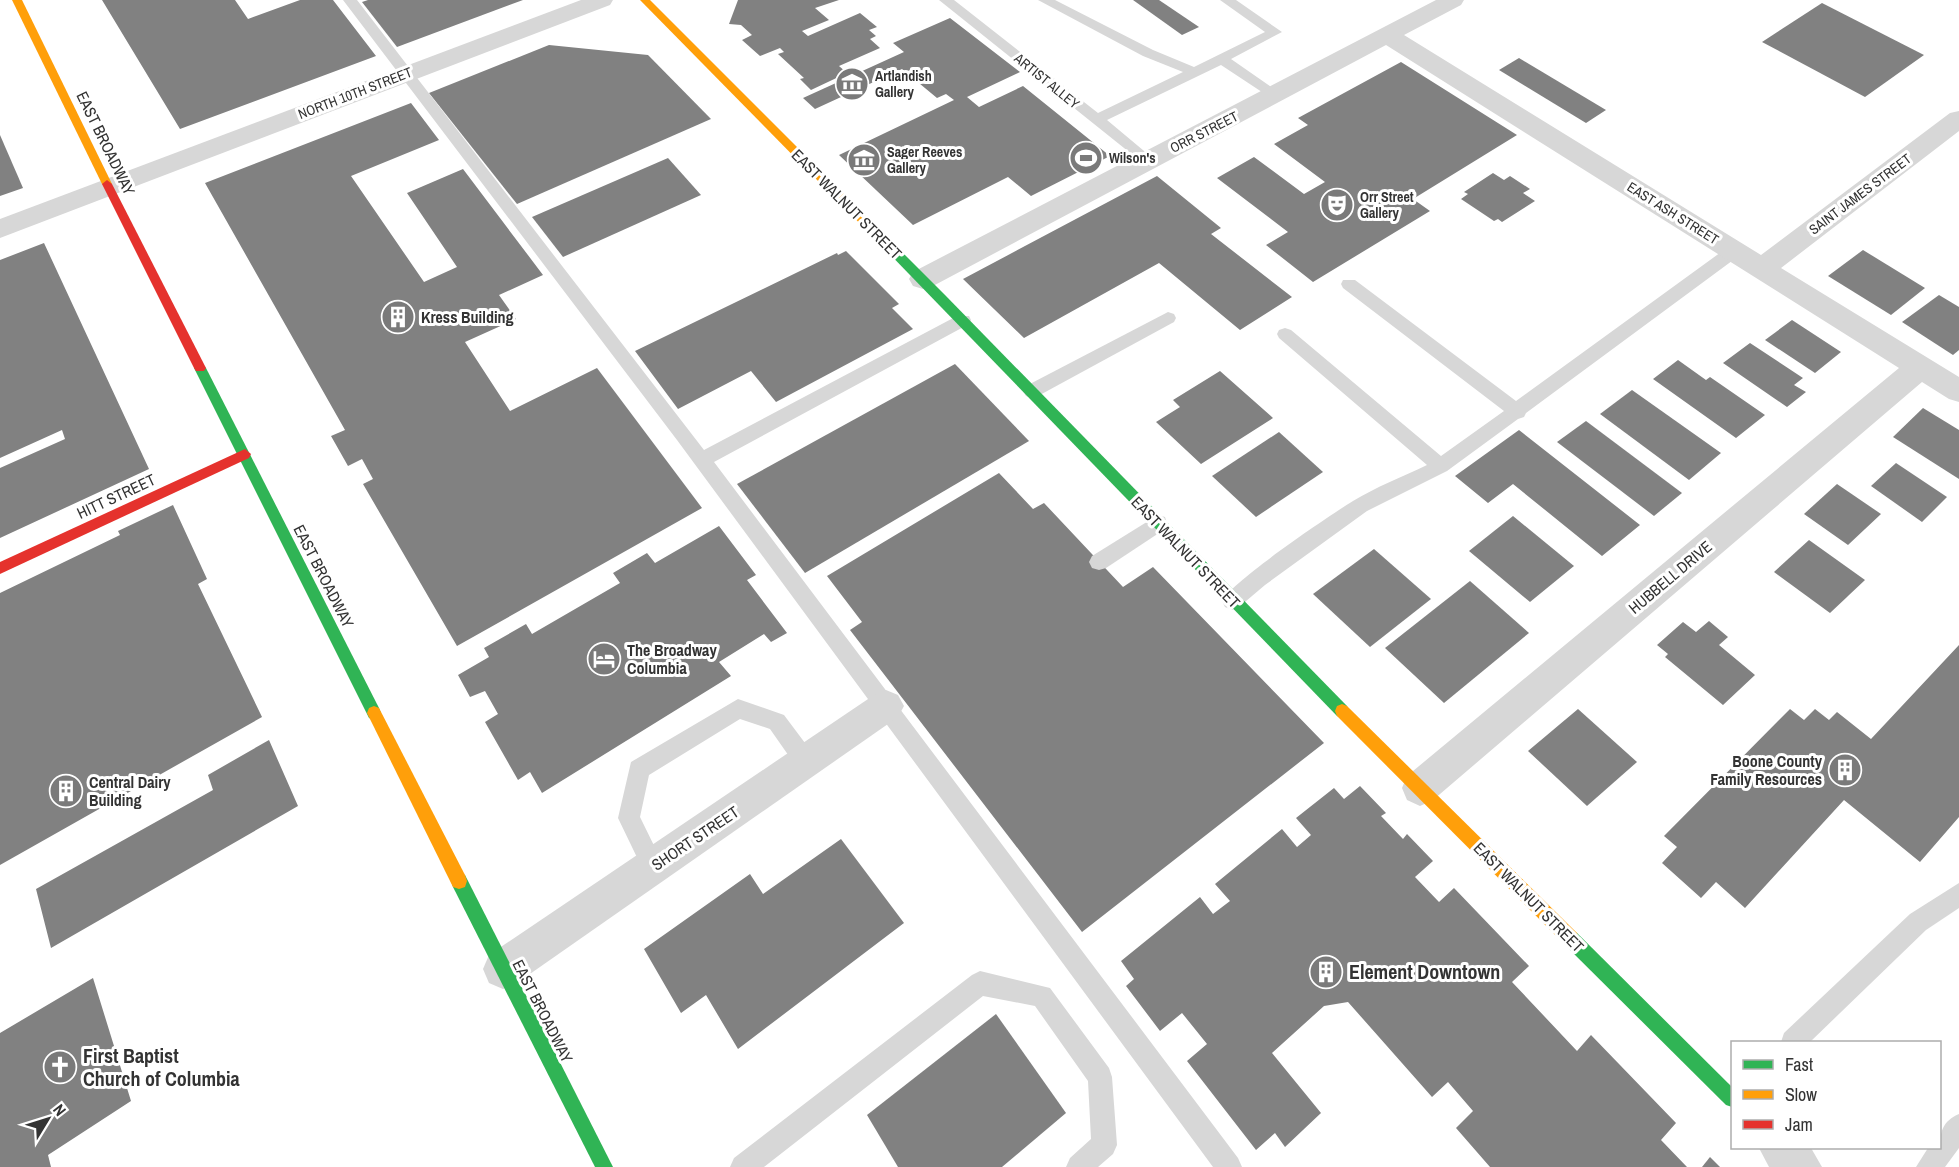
<svg xmlns="http://www.w3.org/2000/svg" width="1959" height="1167" font-family="'Archivo Narrow',sans-serif">
<rect width="100%" height="100%" fill="#fff"/>
<!-- building -->
<g fill="#818181">
<path d="M102,0H235L248,19L300,0H333L376,56L180,129Z"/>
<path d="M368,0H523L397,47L362,2Z"/>
<path d="M738,0H839L815,8L829,20L802,31L808,36L860,13L877,27L869,30L876,36L870,39L880,48L839,66L847,73L811,90L800,79L804,78L778,54L784,52L780,48L760,56L742,40L752,35L741,25L729,24Z"/>
<path d="M1133,0H1159L1199,27L1182,35Z"/>
<path d="M1822,3L1924,55L1865,97L1762,42Z"/>
<path d="M950,18L1020,72L967,97L979,107L1023,86L1110,156L1031,196L1008,177L913,225L839,155L954,100L946,94L937,98L902,69L815,109L803,98L904,52L893,43Z"/>
<path d="M549,45L648,55L711,119L517,204L429,93Z"/>
<path d="M1519,58L1606,110L1586,123L1499,70Z"/>
<path d="M1401,62L1517,135L1413,199L1430,211L1313,282L1266,245L1288,232L1217,178L1254,157L1304,194L1325,182L1274,144L1308,125L1298,118Z"/>
<path d="M411,103L439,140L351,176L424,282L457,267L407,193L463,169L543,275L499,295L516,319L465,342L510,411L597,368L702,508L457,646L363,484L373,479L362,459L348,466L331,436L345,430L205,183Z"/>
<path d="M0,135L23,188L0,196Z"/>
<path d="M668,158L701,195L563,257L532,217Z"/>
<path d="M1493,173L1504,180L1510,176L1530,189L1523,193L1535,201L1502,222L1498,219L1494,221L1461,199L1468,194L1464,192Z"/>
<path d="M1157,176L1221,228L1211,234L1292,297L1240,330L1159,263L1024,338L963,279Z"/>
<path d="M44,243L149,469L0,538V468L65,439L62,430L0,458V260Z"/>
<path d="M1863,250L1925,288L1891,315L1828,276Z"/>
<path d="M846,251L899,304L892,308L913,329L776,402L751,371L678,409L635,351L837,253L838,255Z"/>
<path d="M1939,295L1959,307V350L1953,355L1902,322Z"/>
<path d="M1792,320L1841,352L1815,373L1765,340Z"/>
<path d="M1750,343L1803,378L1794,385L1806,392L1787,407L1723,363Z"/>
<path d="M1678,360L1706,380L1710,377L1765,415L1736,438L1653,379Z"/>
<path d="M955,364L1029,441L805,573L737,484Z"/>
<path d="M1220,371L1273,418L1201,464L1156,422L1180,407L1173,400Z"/>
<path d="M1632,390L1721,453L1689,480L1600,414Z"/>
<path d="M1923,408L1959,430V479L1893,437Z"/>
<path d="M1586,421L1682,493L1654,516L1557,442Z"/>
<path d="M1519,430L1640,525L1602,556L1513,484L1488,503L1455,476Z"/>
<path d="M1279,432L1323,472L1256,517L1212,476Z"/>
<path d="M1896,463L1947,497L1922,522L1871,486Z"/>
<path d="M999,473L1033,509L1044,503L1123,587L1153,567L1324,743L1082,932L850,630L862,622L827,576Z"/>
<path d="M1837,484L1881,514L1848,545L1804,514Z"/>
<path d="M173,505L207,579L198,584L262,717L0,865V593L120,535L118,531Z"/>
<path d="M1513,516L1574,566L1530,602L1469,551Z"/>
<path d="M719,526L756,575L747,580L787,633L771,642L764,634L719,662L731,676L542,793L530,772L518,780L485,722L498,714L485,691L470,697L458,675L489,657L484,648L526,624L532,634L620,583L613,573L647,553L655,563Z"/>
<path d="M1809,540L1865,580L1830,613L1774,572Z"/>
<path d="M1374,549L1431,599L1370,647L1313,594Z"/>
<path d="M1470,581L1529,633L1444,703L1385,648Z"/>
<path d="M1709,621L1728,637L1719,645L1755,675L1723,705L1665,657L1668,654L1657,645L1683,622L1696,632Z"/>
<path d="M1959,645V817L1920,862L1844,800L1745,908L1716,882L1701,898L1662,863L1677,847L1664,836L1790,709L1804,720L1815,709L1829,720L1837,712L1871,739Z"/>
<path d="M1578,709L1637,762L1587,806L1528,751Z"/>
<path d="M269,740L298,806L51,948L36,889L213,790L208,775Z"/>
<path d="M1360,786L1386,813L1381,816L1403,839L1407,834L1433,861L1415,877L1439,902L1454,888L1529,966L1512,982L1577,1051L1591,1035L1676,1123L1661,1140L1687,1167H1490L1456,1128L1473,1111L1448,1082L1432,1097L1348,1002L1324,1006L1272,1053L1321,1113L1285,1147L1275,1133L1256,1150L1187,1061L1207,1044L1182,1013L1160,1031L1126,986L1134,979L1121,961L1200,897L1213,914L1230,901L1215,884L1282,829L1297,847L1311,835L1296,818L1334,788L1344,799Z"/>
<path d="M841,839L904,923L738,1049L706,995L681,1013L644,949L750,874L763,894Z"/>
<path d="M93,978L131,1101L48,1155L51,1167H0V1033Z"/>
<path d="M996,1014L1066,1113L1002,1167H898L867,1115Z"/>
<path d="M1710,1157L1720,1167H1702Z"/>
</g>
<g fill="none" stroke-linecap="round" stroke-linejoin="round">
<!-- lane -->
<g fill="#d7d7d7" fill-rule="evenodd">
<path d="M343,0H357L704,450L957,316H969L971,320L969,324L714,462L1238,1158L1242,1167H1213L677,440Z"/>
<path d="M939,0H954L1098,113L1183,72L1143,56L1038,0H1055L1153,50L1194,67L1265,32L1220,0H1236L1282,32L1231,59L1283,95L1276,99L1271,98L1221,65L1107,120L1156,161L1154,164H1144Z"/>
<path d="M1734,245L1740,247L1742,251L1740,255L1526,413L1524,417L1518,419L1447,471L1367,511L1265,585L1239,607L1232,610L1225,607L1222,601C1231,582 1330,515 1353,501C1376,487 1402,477 1427,465L1279,338L1277,334L1279,330L1285,328L1291,330L1441,456L1504,411L1343,288L1341,284L1343,280H1355L1516,401L1728,247Z"/>
<path d="M1168,312L1174,314L1176,318L1174,322L1038,396L1032,398L1026,396L1023,391L1026,386Z"/>
<path d="M1158,515L1165,517L1167,523L1165,529L1106,568L1099,570L1092,568L1089,562L1092,556Z"/>
<path d="M738,699L784,715L814,755L817,762L814,769L806,772L798,769L770,729L740,719L649,775L640,817L664,866L661,874L653,877L645,874L618,818L631,762Z"/>
<path d="M1959,883V908L1926,930L1810,1042H1781L1784,1033L1910,914Z"/>
<path d="M980,971L1050,988L1109,1068L1112,1077L1117,1145L1113,1154L1098,1167H1066L1070,1158L1091,1139L1088,1081L1035,1006L983,996L764,1167H730L734,1158L972,975Z"/>
<path d="M1959,1114V1148L1945,1167H1916L1928,1148H1940C1940,1131 1943,1121 1959,1114Z"/>
</g>
<!-- street -->
<g fill="#d7d7d7" fill-rule="evenodd">
<path d="M581,0H613L610,5L0,238V219Z"/>
<path d="M1436,0H1464L1461,5L1404,35L1761,255L1950,113L1959,111V131L1781,268L1959,377V402L1949,399L1922,382L1433,800L1420,806L1407,800L1402,788L1407,776L1899,368L1386,45L933,286L923,289L913,286L909,279L913,272Z"/>
<path d="M886,690L898,695L904,706L898,717L517,983L503,989L489,983L483,969L489,955L874,695Z"/>
<path d="M1759,1148H1811L1822,1167H1769Z"/>
</g>
<!-- fast -->
<g fill="#30b455" fill-rule="evenodd">
<path d="M883,236L887,237L945,295L1347,706L1349,711L1347,716L1342,718L1337,716L879,243L878,240Z"/>
<path d="M200,364L206,368L379,708L381,713L379,718L374,720L369,718L194,368Z"/>
<path d="M459,873L465,875L613,1167H595L453,887L451,881L453,875Z"/>
<path d="M1571,931L1577,933L1732,1087V1107L1726,1105L1565,945L1563,939L1565,933Z"/>
</g>
<!-- slow -->
<g fill="#ff9f0a" fill-rule="evenodd">
<path d="M12,0H22L112,184L111,186L107,188L102,184Z"/>
<path d="M640,0H650L887,237V243H879Z"/>
<path d="M1342,704L1347,706L1577,933L1579,939L1577,945L1571,947L1565,945L1337,716L1335,711L1337,706Z"/>
<path d="M374,706L379,708L465,875L467,881L465,887L459,889L453,887L367,713L369,708Z"/>
</g>
<!-- jam -->
<g fill="#e5322d" fill-rule="evenodd">
<path d="M107,180L112,184L206,368L204,371H196L194,368L102,184Z"/>
<path d="M245,449L251,454L249,458L0,574V562Z"/>
</g>
</g>
<!-- icons -->
<defs>
<g id="museum-disc" transform="scale(1.725)"><circle r="9.5" fill="#7a7a7a" stroke="#fff"/><path d="M0-6L6-3V-2H-6V-3ZM-5-1h2V3h-2ZM-1-1h2V3h-2ZM3-1h2V3H3ZM-6 4H6V6H-6Z" fill="#fff"/></g>
<g id="stadium-disc" transform="scale(1.725)"><circle r="9.5" fill="#7a7a7a" stroke="#fff"/><path d="M0-5a6.5 5 0 1 0 0 10a6.5 5 0 1 0 0-10ZM-3.5-1.8h7v3.6h-7Z" fill="#fff"/></g>
<g id="theatre-disc" transform="scale(1.725)"><circle r="9.5" fill="#7a7a7a" stroke="#fff"/><path d="M-5-5.5Q0-4 5-5.5V0Q5 5 0 6Q-5 5-5 0ZM-3.3-2.5H-1v1.5H-3.3ZM1-2.5H3.3v1.5H1ZM-2.8 1Q0 5.5 2.8 1Z" fill="#fff"/></g>
<g id="building-disc" transform="scale(1.725)"><circle r="9.5" fill="#7a7a7a" stroke="#fff"/><path d="M-4-6H4V6H1V3H-1V6H-4ZM-2.5-4.3h1.7v1.8h-1.7ZM.8-4.3h1.7v1.8H.8ZM-2.5-1h1.7V.8h-1.7ZM.8-1h1.7V.8H.8Z" fill="#fff"/></g>
<g id="hotel-disc" transform="scale(1.725)"><circle r="9.5" fill="#7a7a7a" stroke="#fff"/><path d="M-6-4.5h1.5V1H6V5H4.5V3h-9V5H-6ZM-4 0a1.8 1.8 0 1 1 3.6 0ZM.5 0V-2.5h3Q6-2.5 6 0Z" fill="#fff"/></g>
<g id="church-disc" transform="scale(1.725)"><circle r="9.5" fill="#7a7a7a" stroke="#fff"/><path d="M-1.2-6h2.4v3.5h3.3v2.4h-3.3V6h-2.4V-.1h-3.3v-2.4h3.3Z" fill="#fff"/></g>
</defs>
<g fill-rule="evenodd">
<use href="#museum-disc" x="852" y="84"/>
<use href="#stadium-disc" x="1086" y="158"/>
<use href="#museum-disc" x="864" y="160"/>
<use href="#theatre-disc" x="1337" y="205"/>
<use href="#building-disc" x="398" y="317"/>
<use href="#hotel-disc" x="604" y="659"/>
<use href="#building-disc" x="1845" y="770"/>
<use href="#building-disc" x="66" y="791"/>
<use href="#building-disc" x="1326" y="972"/>
<use href="#church-disc" x="60" y="1067"/>
</g>
<g text-anchor="middle" stroke-width="6" stroke-linejoin="round" paint-order="stroke">
<!-- far-poi labels -->
<g font-size="14" font-weight="bold" fill="#333" stroke="#fff" text-anchor="start">
<text x="875" y="81">Artlandish<tspan x="875" dy="16">Gallery</tspan></text>
<text x="887" y="157">Sager Reeves<tspan x="887" dy="16">Gallery</tspan></text>
<text x="1109" y="163">Wilson's</text>
<text x="1360" y="202">Orr Street<tspan x="1360" dy="16">Gallery</tspan></text>
</g>
<!-- far-street labels -->
<g font-size="14" fill="#333" stroke="#fff">
<text transform="translate(1047 81) rotate(39)" y="5">ARTIST ALLEY</text>
<text transform="translate(355 93) rotate(-21)" y="5">NORTH 10TH STREET</text>
<text transform="translate(1204 132) rotate(-27)" y="5">ORR STREET</text>
<text transform="translate(1860 194) rotate(-37)" y="5">SAINT JAMES STREET</text>
<text transform="translate(1673 213) rotate(32)" y="5">EAST ASH STREET</text>
</g>
<!-- street labels -->
<g font-size="16" fill="#333" stroke="#fff">
<text transform="translate(106 143) rotate(64)" y="6">EAST BROADWAY</text>
<text transform="translate(847 204) rotate(45)" y="6">EAST WALNUT STREET</text>
<text transform="translate(116 496) rotate(-25)" y="6">HITT STREET</text>
<text transform="translate(1186 552) rotate(46)" y="6">EAST WALNUT STREET</text>
<text transform="translate(324 576) rotate(63)" y="6">EAST BROADWAY</text>
<text transform="translate(1670 577) rotate(-40)" y="6">HUBBELL DRIVE</text>
<text transform="translate(695 838) rotate(-34)" y="6">SHORT STREET</text>
<text transform="translate(1529 897) rotate(45)" y="6">EAST WALNUT STREET</text>
<text transform="translate(543 1011) rotate(63)" y="6">EAST BROADWAY</text>
</g>
<!-- poi labels -->
<g font-size="16" font-weight="bold" fill="#333" stroke="#fff" text-anchor="start">
<text x="421" y="323">Kress Building</text>
<text x="627" y="656">The Broadway<tspan x="627" dy="18">Columbia</tspan></text>
<text x="1822" y="767" text-anchor="end">Boone County<tspan x="1822" dy="18">Family Resources</tspan></text>
<text x="89" y="788">Central Dairy<tspan x="89" dy="18">Building</tspan></text>
</g>
<!-- near-poi labels -->
<g font-size="20" font-weight="bold" fill="#333" stroke="#fff" text-anchor="start">
<text x="1349" y="979">Element Downtown</text>
<text x="83" y="1063">First Baptist<tspan x="83" dy="23">Church of Columbia</tspan></text>
</g>
</g>
<!-- legend -->
<rect x="1731" y="1041" width="210" height="108" fill="#ffffff" stroke="#adadad" stroke-width="1.5"/>
<rect x="1743" y="1060" width="30" height="9" fill="#30b455" stroke="#adadad" stroke-width="1.5"/>
<text x="1785" y="1071" font-size="18" fill="#333333">Fast</text>
<rect x="1743" y="1090" width="30" height="9" fill="#ff9f0a" stroke="#adadad" stroke-width="1.5"/>
<text x="1785" y="1101" font-size="18" fill="#333333">Slow</text>
<rect x="1743" y="1120" width="30" height="9" fill="#e5322d" stroke="#adadad" stroke-width="1.5"/>
<text x="1785" y="1131" font-size="18" fill="#333333">Jam</text>
<!-- north arrow -->
<g transform="translate(48 1119) rotate(52)" stroke="#ffffff" stroke-width="4.5" paint-order="stroke">
<path d="M0-4.5L10 22L0 15L-10 22Z" fill="#333333"/>
<text y="-9" font-size="16" font-weight="bold" text-anchor="middle" fill="#333333">N</text>
</g>
</svg>
